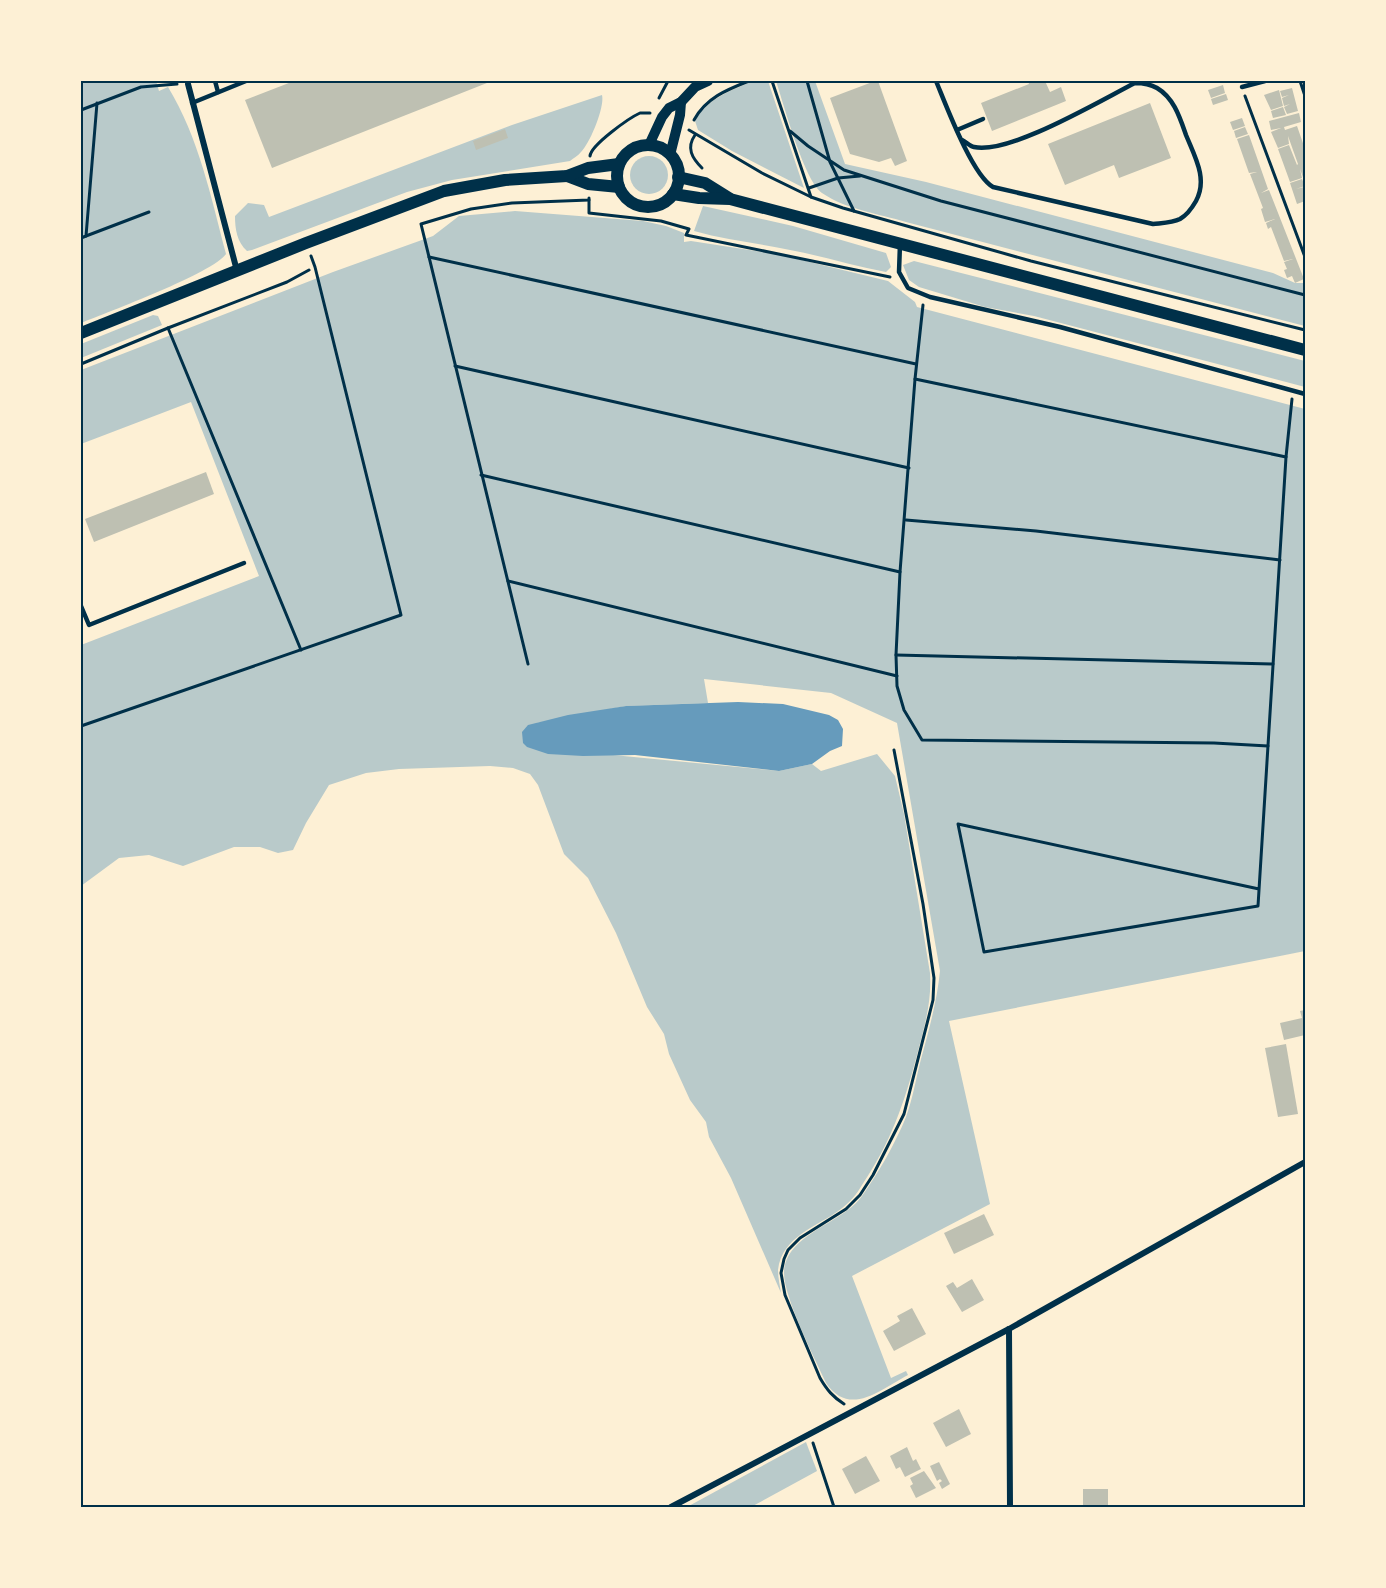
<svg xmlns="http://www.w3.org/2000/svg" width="1386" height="1588" font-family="'IBM Plex Sans',sans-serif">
<rect width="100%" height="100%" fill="#fdf0d5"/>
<!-- green -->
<g fill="#b9caca">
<path d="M81,81H156L159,91L168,87C199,138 211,197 226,254C213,273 108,312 81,323Z"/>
<path d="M753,81H768L804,188L732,151L698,130L695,121C708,98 730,91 753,81Z"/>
<path d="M776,81H815L845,164L926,182L1273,273L1295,283H1305V326L906,222C879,214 845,209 822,193C804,180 784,105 776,81Z"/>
<path d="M602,95C605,107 590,143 581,152C578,156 573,158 570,161L452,180L407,192L252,250L247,251C237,242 235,229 235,216L248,203L264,205L269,217L512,125Z"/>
<circle cx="649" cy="175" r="19"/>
<path d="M703,206L793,226L886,253L891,267L886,272C854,266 822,256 790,250C758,243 726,240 694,231Z"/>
<path d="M515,211L643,221L666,226L684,233V242L691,241L781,255L888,281L915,302L917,307L1305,409V951L949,1021L990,1204L852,1276L891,1378L906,1371L908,1375C881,1389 850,1418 826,1383C815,1359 784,1298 784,1273C785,1234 842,1224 862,1196C879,1172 895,1144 906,1117C913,1098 916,1078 921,1059C929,1030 937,1001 940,971L897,723L831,693L704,679L708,703L626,706L537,723L613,755L779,771L812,764L821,771L877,754L895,776L904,814L930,973C932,1002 924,1028 917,1055C904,1104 891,1142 862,1185C857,1194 849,1203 841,1209C817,1227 782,1236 778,1270C778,1278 780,1286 781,1293L731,1178L709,1137L706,1122L690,1100L669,1054L664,1034L647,1007L616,933L588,878L564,854L538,785L530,774L513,768L490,766L399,769L366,773L329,785L306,823L293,850L278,853L260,847H234L183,866L149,855L119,858L81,886V645L259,576L191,402L81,444V370L333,272L433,236L459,216Z"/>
<path d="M914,261L1305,361V387L1034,316L985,307L919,287L909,280L903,265Z"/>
<path d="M153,315L158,316L162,325L81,358V344Z"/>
<path d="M806,1442L817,1471L751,1507H687Z"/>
</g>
<!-- water -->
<path fill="#669bbc" d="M738,702L783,704L829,715L838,720L843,729L842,746L830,751L812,764L779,771L635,755L583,756L548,754L527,747L523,743L522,732L528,725L568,715L626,706Z"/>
<!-- building -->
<g fill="#bec0b2">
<path d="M294,81H492L272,168L245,100Z"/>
<path d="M875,81H878L907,161L895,166L891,158L879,162L850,154L830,98Z"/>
<path d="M1028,81H1045L1050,92L1061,87L1066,101L992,131L981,103L1029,84Z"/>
<path d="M1223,85L1225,93L1211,98L1208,90Z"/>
<path d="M1292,88L1298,111L1287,114L1284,107L1290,104L1284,106L1282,98L1289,95L1282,97L1280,91Z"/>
<path d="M1279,90L1283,106L1271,110L1264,95Z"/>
<path d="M1226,94L1228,100L1213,105L1211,99Z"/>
<path d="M1150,103L1171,158L1119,178L1114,165L1065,185L1048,144Z"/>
<path d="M1283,107L1286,115L1273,118L1271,111Z"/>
<path d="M1299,113L1301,122L1284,127L1285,130L1297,126L1305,149V183L1300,169L1302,178L1290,182L1278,149L1289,145L1297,165L1298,164L1288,136L1289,144L1278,148L1271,132L1281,128L1271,130L1269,121Z"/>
<path d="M1242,118L1245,126L1233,130L1230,122Z"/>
<path d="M1245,127L1248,134L1236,138L1234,131Z"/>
<path d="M505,129L508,138L476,150L473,141Z"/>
<path d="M1249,135L1268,189L1261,193L1269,190L1304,279L1295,283L1292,276L1287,278L1284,270L1287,269L1284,262L1293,259L1284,261L1271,227L1268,229L1266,223L1275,219L1265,222L1261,209L1263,208L1250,174L1257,172L1249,173L1237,139Z"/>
<path d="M1302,179L1305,186L1296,189L1304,187L1305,201L1297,204L1290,183Z"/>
<path d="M206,472L214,494L94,542L85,519Z"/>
<path d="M1305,1010V1035L1284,1040L1280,1023L1302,1018L1300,1011Z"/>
<path d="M1286,1044L1298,1114L1278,1117L1265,1048Z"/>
<path d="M984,1214L994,1235L954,1254L944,1233Z"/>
<path d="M972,1279L984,1300L962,1312L946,1286L953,1282L957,1288Z"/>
<path d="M912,1308L926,1334L894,1351L883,1331L900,1321L897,1316Z"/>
<path d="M959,1409L971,1434L946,1447L933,1423Z"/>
<path d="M907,1447L913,1461L916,1459L921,1469L905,1477L900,1467L896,1469L890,1456Z"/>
<path d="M866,1456L880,1481L855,1494L842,1469Z"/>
<path d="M939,1462L950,1484L942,1489L939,1483L942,1481L940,1479L937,1481L930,1466Z"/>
<path d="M924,1471L936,1488L916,1498L910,1486L913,1484L910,1478Z"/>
<rect x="1083" y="1489" width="25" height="18"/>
</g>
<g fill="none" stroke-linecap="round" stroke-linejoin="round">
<!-- path -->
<g stroke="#003049" stroke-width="3">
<path d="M772,81L811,197"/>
<path d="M807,81L830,162L854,211"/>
<path d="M1300,81L1305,96"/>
<path d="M1245,96L1305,257"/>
<path d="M659,98L668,81"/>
<path d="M81,110L141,87L177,84"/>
<path d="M694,120C706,98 726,90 749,81"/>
<path d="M689,130L762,173L811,197L843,208L1031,261L1305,330"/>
<path d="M790,131L808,146L844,170L941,201L1305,295"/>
<path d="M695,135C686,148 692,158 702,168"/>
<path d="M590,156C591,145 629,118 640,113C641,113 648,113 650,113"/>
<path d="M809,188L838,178L860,176"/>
<path d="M589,200V213L661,221L689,229L686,235L890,277"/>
<path d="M86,236L149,212"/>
<path d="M81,238L86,236L97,103"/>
<path d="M429,257L916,364"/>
<path d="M923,305L915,379L900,572L896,655L897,686L904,710L922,740L1214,743L1268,746"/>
<path d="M168,328L301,650"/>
<path d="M81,364L168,328L287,282L309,270"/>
<path d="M455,366L909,468"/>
<path d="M915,379L1286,457"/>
<path d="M481,475L900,572"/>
<path d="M906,520L1036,531L1280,560"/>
<path d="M508,581L897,676"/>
<path d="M896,655L1273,664"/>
<path d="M528,664L421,224L471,209L512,203L589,200V198"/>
<path d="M81,726L401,615L315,267L311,256"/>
<path d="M1259,889L958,824L984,952L1258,906L1286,457L1292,399"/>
<path d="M844,1404C833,1397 827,1390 820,1378L785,1295L781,1273L784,1259L788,1250L800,1238L846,1209L860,1195L873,1175L904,1114L933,1000L934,978L923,904L894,750"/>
<path d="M813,1443L834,1507"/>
</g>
<!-- service -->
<g stroke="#003049" stroke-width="4.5">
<path d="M215,81L218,92"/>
<path d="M936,81C946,105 972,175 993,187L1153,224C1161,223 1172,223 1180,219C1187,215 1192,208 1196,201C1208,179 1195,157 1186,135C1180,118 1174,98 1157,88C1150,84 1142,83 1135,83C1101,100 1009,155 974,147C970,146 966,142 962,140"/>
<path d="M1242,87L1265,81"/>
<path d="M192,103L246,81"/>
<path d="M957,130L983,119"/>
<path d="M900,244L899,272L908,288L930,297L1060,327L1305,394"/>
<path d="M81,606L89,625L244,563"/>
</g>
<!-- minor -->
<g stroke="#003049" stroke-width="6">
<path d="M188,84L237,271"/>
<path d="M1009,1329L1010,1507"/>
<path d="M671,1507L1009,1329L1305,1162"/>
</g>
<!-- tertiary -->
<g stroke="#003049" stroke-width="10">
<path d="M649,145L662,117L669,108L681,102L695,87L708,81"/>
<path d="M670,155L680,115L681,102"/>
</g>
<!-- secondary -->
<g stroke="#003049" stroke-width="12">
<circle cx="648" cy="176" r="31"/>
<path d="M567,176L588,184L619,187"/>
<path d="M678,177L705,183L729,198"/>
<path d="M673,194L699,198L730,199L1305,350"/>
<path d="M81,333L306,243L444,191L505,180L567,176L588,168L619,164"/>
</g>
</g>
<!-- border -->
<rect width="1386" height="1588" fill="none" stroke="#fdf0d5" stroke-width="165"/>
<rect x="82" y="82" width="1222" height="1424" fill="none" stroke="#003049" stroke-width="2"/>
</svg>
